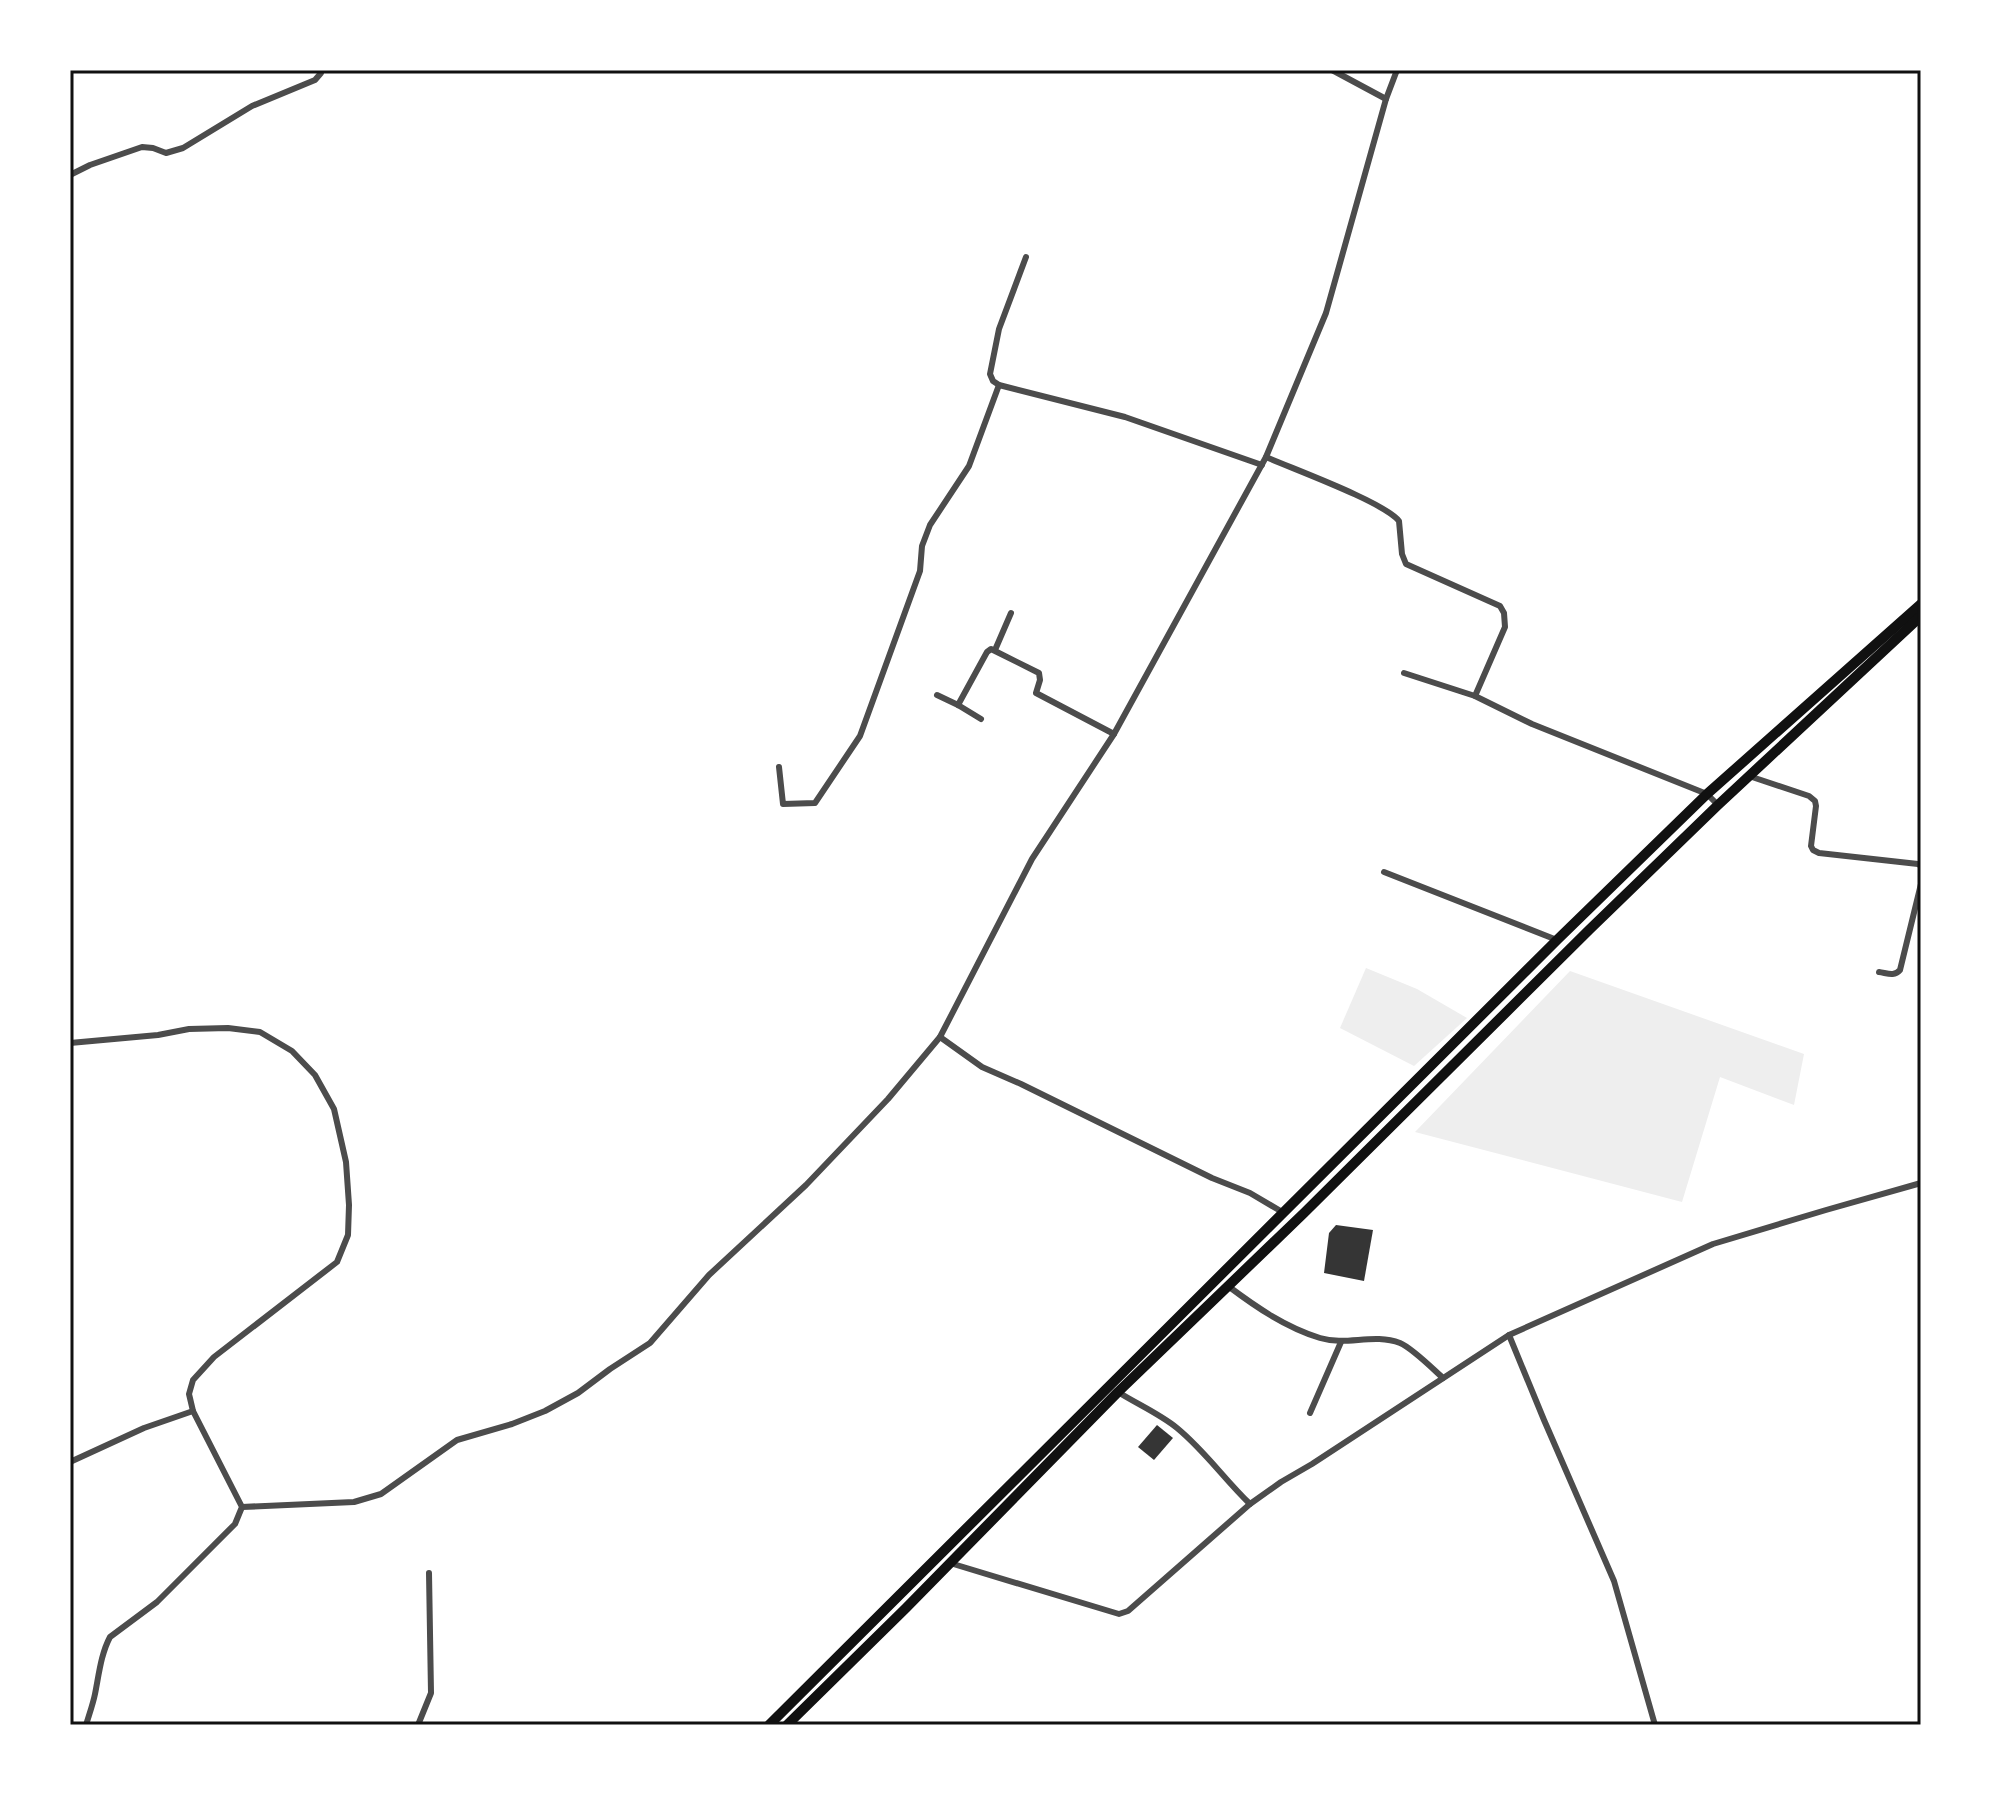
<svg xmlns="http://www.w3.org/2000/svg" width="1991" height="1795" font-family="Arial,sans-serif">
<rect width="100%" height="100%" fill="#fff"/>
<!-- green -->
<g fill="#eee">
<path d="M1366,968L1417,989L1467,1018L1414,1066L1340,1028Z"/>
<path d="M1570,971L1804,1054L1794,1105L1720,1077L1682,1202L1415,1132Z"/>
</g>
<!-- building -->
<g fill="#353535">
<path d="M1336,1225L1373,1230L1364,1281L1324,1273L1329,1233Z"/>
<path d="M1157,1425L1173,1438L1154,1460L1138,1447Z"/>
</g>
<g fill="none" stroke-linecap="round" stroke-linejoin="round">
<!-- minor -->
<g stroke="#4c4c4c" stroke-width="6">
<path d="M1332,70L1386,99"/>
<path d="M70,175L90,165L142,147L153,148L166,153L183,148L252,106L315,80L321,73L320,70"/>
<path d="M1026,257L999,329L990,374L993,381L999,385L1125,417L1262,465"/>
<path d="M1266,457C1293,469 1384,502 1399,521L1402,554L1406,564L1500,606L1504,613L1505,627L1475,696L1532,724L1707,794L1718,805"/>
<path d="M995,650L1011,613"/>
<path d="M1404,673L1475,696"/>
<path d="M937,695L958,705L981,719"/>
<path d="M958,705L987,652L991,649L1039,673L1040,680L1036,693L1114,734"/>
<path d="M779,767L783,804L815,803L860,736L920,571L922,546L930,525L969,466L999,385"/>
<path d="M1749,776L1809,796L1815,801L1816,806L1811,846L1813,850L1819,853L1918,864L1921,866"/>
<path d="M1384,872L1557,940"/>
<path d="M1879,972C1887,973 1894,977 1900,970L1921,884"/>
<path d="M940,1037L982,1067L1021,1084L1212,1178L1250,1193L1284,1213"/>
<path d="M70,1043L158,1035L189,1029L228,1028L260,1032L292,1051L315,1075L334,1109L346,1162L349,1205L348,1235L337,1262L214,1357L193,1380L189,1394L193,1411L242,1507L235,1524L157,1602L110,1637C101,1654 99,1674 95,1694C93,1704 89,1715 86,1725"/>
<path d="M1228,1286C1256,1307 1285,1327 1320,1338C1346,1346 1374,1333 1400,1343C1412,1348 1432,1368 1443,1378"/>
<path d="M1509,1335L1544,1420L1614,1581L1655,1725"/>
<path d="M1118,1392C1137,1404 1160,1414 1177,1428C1205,1451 1224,1479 1250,1504L1281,1482L1312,1464L1509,1335L1713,1244L1826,1210L1921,1183"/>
<path d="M1310,1413L1341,1342"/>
<path d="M70,1462L144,1428L193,1411"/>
<path d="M242,1507L354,1502L381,1494L457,1440L512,1424L545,1411L578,1393L610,1369L650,1343L709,1275L806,1185L888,1099L940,1037L1032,859L1114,734L1266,457L1326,313L1386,99L1397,70"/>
<path d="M950,1563L1119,1614L1128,1611L1250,1504"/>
<path d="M418,1725L431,1693L429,1573"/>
</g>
<!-- primary -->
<g stroke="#111" stroke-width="10">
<path d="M769,1725L1557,940L1707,794L1921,604"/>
<path d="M787,1725L906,1608L1118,1392L1304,1213L1589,930L1718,805L1921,616"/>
</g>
</g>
<!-- border -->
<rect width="1991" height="1795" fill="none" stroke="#ffffff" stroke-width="144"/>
<rect x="72" y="72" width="1847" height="1651" fill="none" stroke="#111" stroke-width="3"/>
</svg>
